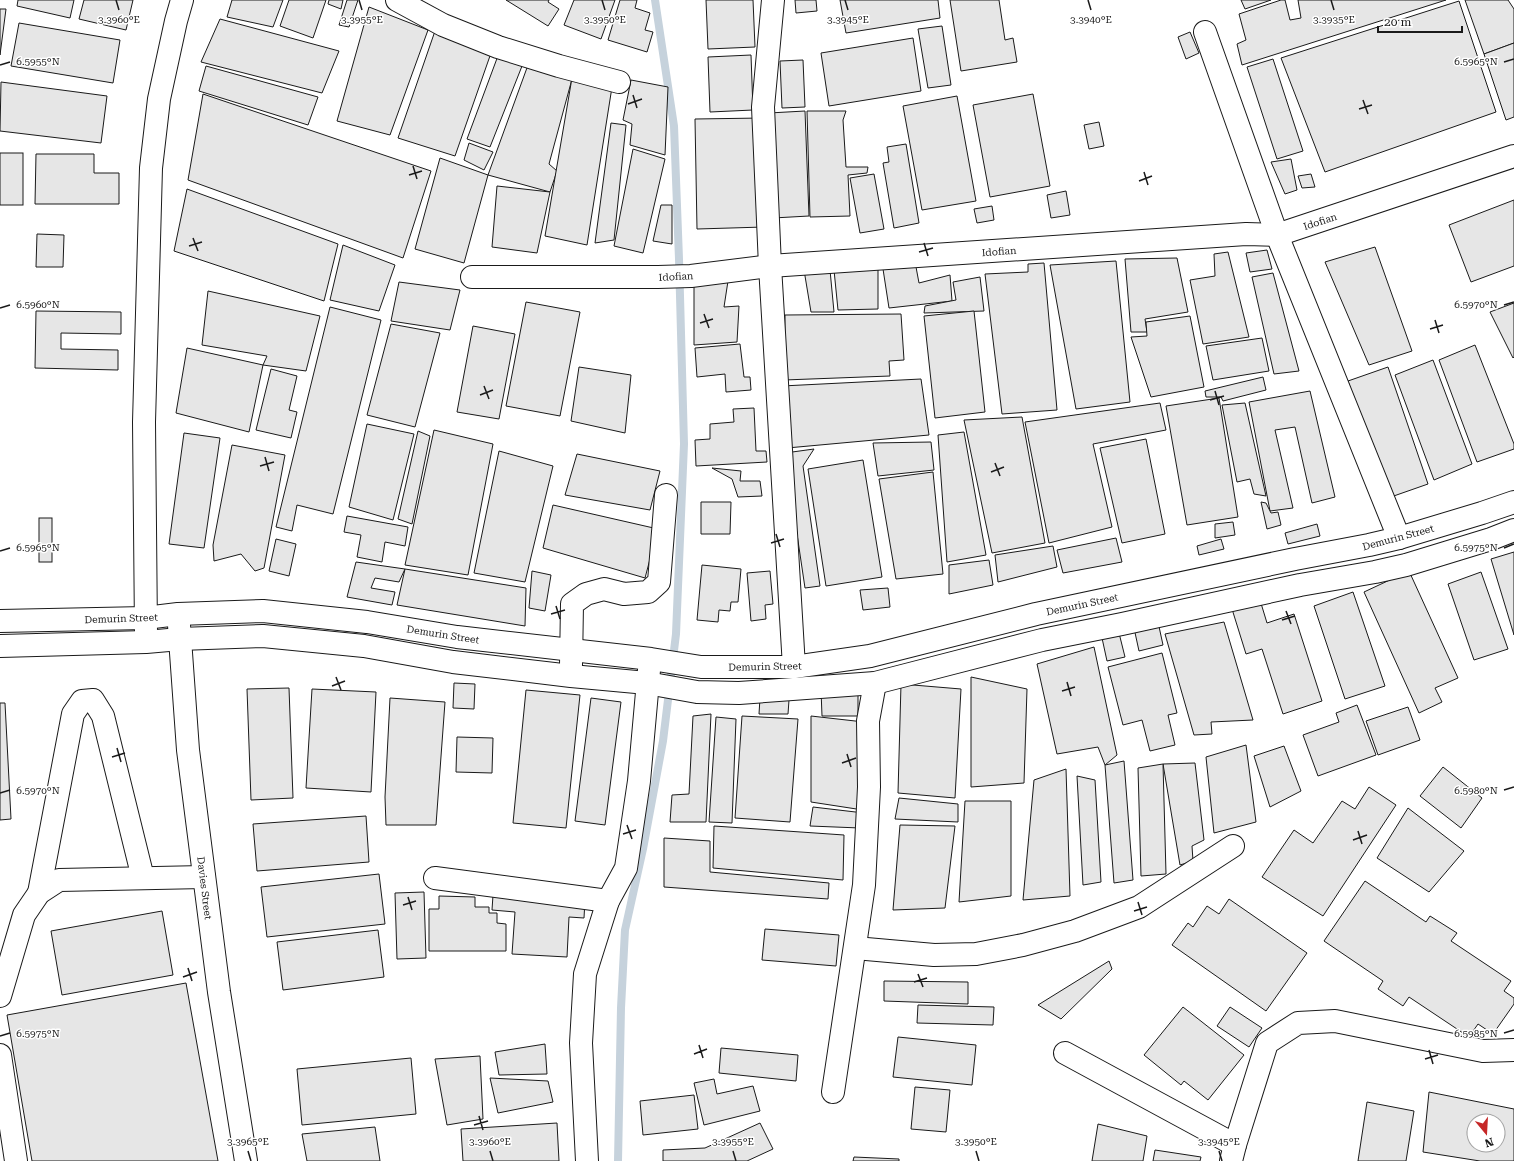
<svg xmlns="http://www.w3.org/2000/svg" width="1514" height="1161" font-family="'Roboto Serif',serif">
<rect width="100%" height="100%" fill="#fff"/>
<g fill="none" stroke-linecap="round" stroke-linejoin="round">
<!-- stream -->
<path stroke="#c6d2dc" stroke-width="8" d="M618,1161L621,1008L625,930L643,849L663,741L676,634L684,444L679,259L674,126L655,0"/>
</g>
<!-- building -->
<g fill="#e6e6e6" stroke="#1a1a1a" fill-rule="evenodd">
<path d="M18,0H74L70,18L17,6Z"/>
<path d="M84,0H133L126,30L79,19Z"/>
<path d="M232,0H283L273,27L227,17Z"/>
<path d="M289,0H326L313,38L280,26Z"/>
<path d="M329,0H343L341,9L328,4Z"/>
<path d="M347,0H358L349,27L339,25Z"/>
<path d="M506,0H549L548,2L559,9L548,26Z"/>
<path d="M574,0H615L601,39L564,25Z"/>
<path d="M620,0H637L635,8L650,13L645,30L653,32L647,52L608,40Z"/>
<path d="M706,0H753L755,47L708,49Z"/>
<path d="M795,0H816L817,11L796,13Z"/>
<path d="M840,0H938L940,18L846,33Z"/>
<path d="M950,0H999L1005,40L1013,38L1017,62L961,71Z"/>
<path d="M1241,0H1271L1245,9Z"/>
<path d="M1281,0H1285L1290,20L1301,18L1298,0H1446L1242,65L1237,44L1246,40L1239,14Z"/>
<path d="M1465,0H1508L1514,9V43L1484,54Z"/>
<path d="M1459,1L1496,112L1325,172L1281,58Z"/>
<path d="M369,7L428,30L390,135L337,121Z"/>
<path d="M0,9H6L0,55Z"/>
<path d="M220,19L339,51L322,93L201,62Z"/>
<path d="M19,23L120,40L113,83L11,66Z"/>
<path d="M942,26L951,85L928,88L918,29Z"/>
<path d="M435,31L491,53L455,156L398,138Z"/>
<path d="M1190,32L1199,53L1186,59L1178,37Z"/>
<path d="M913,38L921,91L829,106L821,53Z"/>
<path d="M1514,43V117L1506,120L1484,54Z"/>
<path d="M499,53L524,61L490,147L467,139Z"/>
<path d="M751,55L753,110L710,112L708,57Z"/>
<path d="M1273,59L1303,151L1277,159L1247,67Z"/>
<path d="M803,60L805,107L782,108L780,61Z"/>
<path d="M528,65L572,79L549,164L557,171L550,192L488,175Z"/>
<path d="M206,66L318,97L308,125L199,91Z"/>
<path d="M573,72L612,87L587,245L545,236Z"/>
<path d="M631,80L668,87L665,155L630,145L632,124L623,120Z"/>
<path d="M1,82L107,96L101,143L0,131Z"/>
<path d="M203,94L431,171L403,258L188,180Z"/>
<path d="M1033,94L1050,186L990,197L973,105Z"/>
<path d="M957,96L976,201L922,210L903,106Z"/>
<path d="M805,111L809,216L773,218L769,113Z"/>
<path d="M807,111H846L843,120L846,167H868L867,173L848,175L850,216L810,217Z"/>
<path d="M762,118L764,227L697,229L695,119Z"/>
<path d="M1099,122L1104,146L1089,149L1084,125Z"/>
<path d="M611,123L626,125L614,240L595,243Z"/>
<path d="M469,143L493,152L484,170L464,160Z"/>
<path d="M906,144L919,223L894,228L883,163L889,162L887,147Z"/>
<path d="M633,149L665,159L643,253L614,246Z"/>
<rect x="0" y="153" width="23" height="52"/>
<path d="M36,154H94V173H119V204H35Z"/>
<path d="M440,158L488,175L464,263L415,249Z"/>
<path d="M1291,159L1297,190L1285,194L1271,162Z"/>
<path d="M874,174L884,229L860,233L850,178Z"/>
<path d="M1311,174L1315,187L1302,188L1298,176Z"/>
<path d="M497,186L550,192L537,253L492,247Z"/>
<path d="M187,189L338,244L324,301L174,251Z"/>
<path d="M1066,191L1070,215L1051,218L1047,195Z"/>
<path d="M1514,200V266L1471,282L1449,225Z"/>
<path d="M661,205H672V244L653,241Z"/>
<path d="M992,206L994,220L977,223L974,209Z"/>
<path d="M37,234L64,235L63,267H36Z"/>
<path d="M343,245L395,265L379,311L330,300Z"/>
<path d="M1375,247L1412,351L1369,365L1325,262Z"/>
<path d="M1267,250L1272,269L1250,272L1246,253Z"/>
<path d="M1228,252L1249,337L1203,344L1190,280L1215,276L1214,254Z"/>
<path d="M1177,258L1188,312L1145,319L1147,332H1131L1125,259Z"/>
<path d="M1116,261L1130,402L1076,409L1050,265Z"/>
<path d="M1044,263L1057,410L1002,414L985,274L1028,272V264Z"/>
<path d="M916,267L919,283L950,275L952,301L889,308L883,269Z"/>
<path d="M878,269V309L838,310L834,270Z"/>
<path d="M804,270H830L834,312H811Z"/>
<path d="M1273,273L1299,371L1274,374L1252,277Z"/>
<path d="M980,277L984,311L924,313L925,306L956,300L953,282Z"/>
<path d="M728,281L724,307L739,306L737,342L694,345V284Z"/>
<path d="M399,282L460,290L450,330L391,321Z"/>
<path d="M208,291L320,316L306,371L263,365L267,356L202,345Z"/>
<path d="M526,302L580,312L560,416L506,406Z"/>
<path d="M1514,303V357L1513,358L1490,312Z"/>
<path d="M330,307L381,320L333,514L297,505L292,531L276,527Z"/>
<path d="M36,311L121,312V334L61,333V349L118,350V370L35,368Z"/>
<path d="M974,311L985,412L935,418L924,316Z"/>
<path d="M901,314L904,360L889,361L890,376L784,380L785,315Z"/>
<path d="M1190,316L1204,387L1151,397L1131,337L1147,336L1146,322Z"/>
<path d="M391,324L440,333L415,427L367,415Z"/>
<path d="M473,326L515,334L499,419L457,412Z"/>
<path d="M1262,338L1269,371L1213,380L1206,346Z"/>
<path d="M740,344L744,377H750L751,390L726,392L725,374L697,377L695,348Z"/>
<path d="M1475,345L1514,444V449L1477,462L1439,360Z"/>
<path d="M187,348L263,365L249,432L176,413Z"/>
<path d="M1433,360L1472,464L1434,480L1395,375Z"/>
<path d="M579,367L631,375L625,433L571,421Z"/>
<path d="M1388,367L1428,484L1388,498L1348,381Z"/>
<path d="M271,369L297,376L289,410L297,412L291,438L256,430Z"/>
<path d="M1263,377L1266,390L1223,401L1221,397H1206L1205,391Z"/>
<path d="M921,379L929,435L787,448L782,386Z"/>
<path d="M1310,391L1335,497L1312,503L1295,427L1275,430L1293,508L1270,511L1249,402Z"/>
<path d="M1219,398L1238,517L1187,525L1166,406Z"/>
<path d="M1160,403L1166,430L1093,444L1112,527L1049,543L1025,422Z"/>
<path d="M1245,403L1266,496L1254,494L1250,479L1237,482L1222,405Z"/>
<path d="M754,408L756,451H766L767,462L696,466L695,440L710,439V424L734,422L733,409Z"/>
<path d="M1022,417L1045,543L992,553L964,420Z"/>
<path d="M367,424L414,434L393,520L349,507Z"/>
<path d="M434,430L493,444L468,575L405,565Z"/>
<path d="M418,431L430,436L412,524L398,519Z"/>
<path d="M964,432L986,555L947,562L938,435Z"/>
<path d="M184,433L220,438L204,548L169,544Z"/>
<path d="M1146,439L1165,534L1122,543L1100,448Z"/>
<path d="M931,442L934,470L878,476L873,443Z"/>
<path d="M232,445L285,455L264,568L255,571L241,554L214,561L213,545Z"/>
<path d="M814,449L803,466L820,586L805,588L785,453Z"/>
<path d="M499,451L553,466L525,582L474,573Z"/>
<path d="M577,454L660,471L650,510L565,495Z"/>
<path d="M863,460L882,577L826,586L808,469Z"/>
<path d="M712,468L741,471L740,481H760L762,496L738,497L732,479Z"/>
<path d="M933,472L943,574L896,579L879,479Z"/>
<path d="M701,502H731L730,534H701Z"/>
<path d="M1261,502L1266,503L1271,513L1278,512L1281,525L1267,529Z"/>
<path d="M553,505L658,529L645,578L543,548Z"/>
<path d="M347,516L408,527L405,546L385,542L382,562L357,557L361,535L344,532Z"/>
<rect x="39" y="518" width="13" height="44"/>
<path d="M1233,522L1235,535L1215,538V524Z"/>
<path d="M1317,524L1320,536L1288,544L1285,533Z"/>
<path d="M1116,538L1122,562L1063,573L1057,550Z"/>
<path d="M276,539L296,544L289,576L269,571Z"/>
<path d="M1221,539L1224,549L1199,555L1197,546Z"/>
<path d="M1053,546L1057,567L998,582L995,555Z"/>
<path d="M1514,552V635L1491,559Z"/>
<path d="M989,560L993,585L949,594V565Z"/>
<path d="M356,562L405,569L399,582L375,578L371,588L395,592L392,605L347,597Z"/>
<path d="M702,565L741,569L738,602H731L730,611L719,610L718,622L697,620Z"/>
<path d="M405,569L526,588L525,626L397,605Z"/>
<path d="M532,571L551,575L545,611L529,608Z"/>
<path d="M770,571L773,604L765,605L766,619L751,621L747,573Z"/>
<path d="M1409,571L1458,678L1435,688L1442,702L1419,713L1364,592Z"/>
<path d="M1481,572L1508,649L1474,660L1448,584Z"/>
<path d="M888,588L890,607L863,610L860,590Z"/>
<path d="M1353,592L1385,686L1345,699L1314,606Z"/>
<path d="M1260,600L1267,623L1294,614L1322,701L1283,714L1262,649L1246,654L1232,609Z"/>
<path d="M1158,622L1163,645L1139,651L1134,628Z"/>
<path d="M1224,622L1253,720L1211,722L1212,734L1194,735L1165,634Z"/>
<path d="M1119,633L1125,657L1107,661L1102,638Z"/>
<path d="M1094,647L1117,755L1105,765L1098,747L1057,754L1037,664Z"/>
<path d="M1162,653L1177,713L1168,715L1175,745L1150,751L1142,720L1123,725L1108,667Z"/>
<path d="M971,677L1027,689L1024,783L971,787Z"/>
<path d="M454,683L475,684L474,709L453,708Z"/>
<path d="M901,684L961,689L955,798L898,793Z"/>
<path d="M289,688L293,798L251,800L247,689Z"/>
<path d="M312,689L376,692L371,792L306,788Z"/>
<path d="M526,690L580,695L566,828L513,823Z"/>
<path d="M821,690H858V716H822Z"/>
<path d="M390,698L445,702L436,825H386L385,797Z"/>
<path d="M591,698L621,702L605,825L575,821Z"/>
<path d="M760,698L789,700L788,714H759Z"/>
<path d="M0,703H5L11,819L0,820Z"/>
<path d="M1357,705L1376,755L1318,776L1303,735L1339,722L1336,713Z"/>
<path d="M1408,707L1420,740L1378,755L1366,721Z"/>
<path d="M711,714L706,822H670L672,795L689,794L693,716Z"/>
<path d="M742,716L798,719L790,822L735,818Z"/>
<path d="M811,716L864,722L863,810L811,802Z"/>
<path d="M716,717L736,719L732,823L709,822Z"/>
<path d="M457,737L493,738L492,773L456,772Z"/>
<path d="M1246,745L1256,822L1214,833L1206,757Z"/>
<path d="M1284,746L1301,791L1270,807L1254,756Z"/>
<path d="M1124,761L1133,880L1114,883L1105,765Z"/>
<path d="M1195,763L1204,840L1192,846L1193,861L1180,865L1163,764Z"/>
<path d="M1163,764L1166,874L1141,876L1138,768Z"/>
<path d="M1443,767L1482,798L1461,828L1420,796Z"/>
<path d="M1066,769L1070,896L1023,900L1034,780Z"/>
<path d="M1077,776L1095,780L1101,882L1083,885Z"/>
<path d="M1369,787L1396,805L1323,916L1262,877L1294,830L1313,843L1342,801L1355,809Z"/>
<path d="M899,798L958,804V822L895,819Z"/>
<path d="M965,801H1011V896L959,902Z"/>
<path d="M813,807L864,813L860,828L810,826Z"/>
<path d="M1408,808L1464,851L1429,892L1377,858Z"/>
<path d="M366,816L369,862L257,871L253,824Z"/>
<path d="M900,825L955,826L945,908L893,910Z"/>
<path d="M714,826L844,835L843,880L713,868Z"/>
<path d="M664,838L710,841V872L829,883L828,899L664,887Z"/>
<path d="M379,874L385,924L267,937L261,887Z"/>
<path d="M1365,881L1426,922L1430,916L1457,933L1451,941L1511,981L1504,991L1514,998V1004L1493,1034L1478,1024L1469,1037L1409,997L1403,1006L1378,989L1383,981L1324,941Z"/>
<path d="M424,892L426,958L397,959L395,893Z"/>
<path d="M493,895L585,900L584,918L569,917L567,957L512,954L515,912L492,910Z"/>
<path d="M439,896L475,897V907H489V913H497V923L506,924V951H429V909H439Z"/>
<path d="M1229,899L1307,953L1266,1011L1172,945L1188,923L1193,927L1207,906L1219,914Z"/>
<path d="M162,911L173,975L62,995L51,931Z"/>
<path d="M765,929L839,935L836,966L762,960Z"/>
<path d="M378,930L384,977L283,990L277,942Z"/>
<path d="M1109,961L1112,969L1061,1019L1038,1005Z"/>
<path d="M884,981L968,982V1004L884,1001Z"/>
<path d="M186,983L218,1161H32L7,1015Z"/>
<path d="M918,1005L994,1007L993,1025L917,1023Z"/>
<path d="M1183,1007L1244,1055L1208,1100L1184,1081L1181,1085L1144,1055Z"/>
<path d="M1230,1007L1262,1028L1249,1047L1217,1026Z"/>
<path d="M898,1037L976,1045L972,1085L893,1077Z"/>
<path d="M545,1044L547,1074L499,1075L495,1052Z"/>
<path d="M721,1048L798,1055L796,1081L719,1073Z"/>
<path d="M480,1056L483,1119L447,1125L435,1059Z"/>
<path d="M411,1058L416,1114L302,1125L297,1069Z"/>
<path d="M490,1078L548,1081L553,1102L498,1113Z"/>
<path d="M714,1079L717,1094L753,1086L760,1111L704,1125L694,1083Z"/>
<path d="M915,1087L950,1090L946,1132L911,1129Z"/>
<path d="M1429,1092L1514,1109V1161H1480L1423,1152ZM1474,1121H1498V1145H1474Z"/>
<path d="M694,1095L698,1129L643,1135L640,1101Z"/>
<path d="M1367,1102L1414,1111L1406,1161H1358Z"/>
<path d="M557,1123L559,1161H463L461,1129Z"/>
<path d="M760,1123L773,1149L747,1161H663V1150L705,1148Z"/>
<path d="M1098,1124L1147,1136L1143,1161H1092Z"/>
<path d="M375,1127L380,1161H307L302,1134Z"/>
<path d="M1155,1150L1201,1157L1200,1161H1153Z"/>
<path d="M854,1157L899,1159V1161H853Z"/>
</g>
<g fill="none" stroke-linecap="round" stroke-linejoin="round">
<!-- minor casing -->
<g stroke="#1a1a1a" stroke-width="24">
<g id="minor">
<path d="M397,0L443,25L498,47L559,66L619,82"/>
<path d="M773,0L763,107L770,266L794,667"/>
<path d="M1205,32L1277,235L1399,538"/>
<path d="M472,277H658L691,276L770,266L1246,234L1277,235L1514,156"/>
<path d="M0,621L145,618L178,614L263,611L367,622L457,637L651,659L701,667H794L870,656L1036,614L1295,559L1369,545L1399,538L1482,513L1514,502"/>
<path d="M179,625L188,750L219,992L246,1161"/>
<path d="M146,632L144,422L151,168L159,99L176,21L182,0"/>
<path d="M0,646L146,642L180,639L263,636L364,646L453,662L571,676L647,683L697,692L739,693L875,683L1042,640L1122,624L1300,585L1375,572L1406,565L1491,539L1514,530"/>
<path d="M571,665L572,604L586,594L604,589L624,594L648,592L659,582L666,495"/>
<path d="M435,878L608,901"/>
<path d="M39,893L73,714L82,701L93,700L103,716L143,878"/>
<path d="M855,948L934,955L976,954L1023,945L1075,931L1139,907L1233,846"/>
<path d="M0,996L24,915L39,893L59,880L204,877"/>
<path d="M1065,1053L1235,1145"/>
<path d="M0,1055L16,1161"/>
<path d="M833,1092L864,885L869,787L868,721L875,683"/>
<path d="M587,1161L581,1043L585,974L608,901L626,868L639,781L649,670"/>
<path d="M1231,1161L1235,1145L1267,1043L1298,1023L1335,1021L1483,1051L1514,1050"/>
</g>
</g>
<!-- minor -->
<use href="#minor" stroke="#fff" stroke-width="22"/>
</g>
<!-- ticks -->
<path fill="none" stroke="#1a1a1a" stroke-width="1.5" d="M116,0L119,10M359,0L362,10M602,0L605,10M845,0L848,10M1088,0L1091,10M1331,0L1334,10M1504,62L1514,59M0,65L10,62M633,95L637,108M1363,100L1368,114M628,104L642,99M1359,109L1372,105M413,166L417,179M1144,172L1148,185M409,175L422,171M1139,181L1152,176M193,238L198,251M924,243L928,256M189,246L202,242M919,252L933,248M1504,305L1514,302M0,308L10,305M704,314L709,328M1435,320L1439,333M700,323L713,319M1430,329L1443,325M484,386L489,399M1215,391L1219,405M480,395L493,390M1210,400L1224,396M265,457L269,471M995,463L1000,476M260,466L274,462M991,472L1004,467M776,534L780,547M771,543L784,539M1504,548L1514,544M0,551L10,548M556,606L560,619M1286,611L1291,624M551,614L565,610M1282,620L1295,616M336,677L341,690M1067,682L1071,696M332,686L345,681M1062,691L1075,687M117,748L121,762M847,754L851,767M112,757L125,753M842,763L856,758M1504,790L1514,787M0,793L10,790M627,825L632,839M1358,831L1362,844M623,834L636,830M1353,840L1367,835M408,897L412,910M1138,902L1142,915M403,905L416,901M1134,911L1147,907M188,968L192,981M918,974L923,987M183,977L197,972M914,982L927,978M1504,1033L1514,1030M0,1036L10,1033M699,1045L703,1058M1429,1050L1433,1064M694,1054L707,1049M1425,1059L1438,1055M479,1116L483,1130M474,1125L488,1121M248,1151L251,1161M490,1151L493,1161M733,1151L736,1161M976,1151L979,1161M1219,1151L1222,1161"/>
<g text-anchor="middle" stroke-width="3" stroke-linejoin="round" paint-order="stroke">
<!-- street labels -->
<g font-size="10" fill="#1a1a1a" stroke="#fff">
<text transform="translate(1320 221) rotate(-18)" y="4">Idofian</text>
<text transform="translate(999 251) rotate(-4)" y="4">Idofian</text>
<text transform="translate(676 276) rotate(-3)" y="4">Idofian</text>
<text transform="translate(1398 537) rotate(-15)" y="4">Demurin Street</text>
<text transform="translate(1082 604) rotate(-12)" y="4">Demurin Street</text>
<text transform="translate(121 618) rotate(-2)" y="4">Demurin Street</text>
<text transform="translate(443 634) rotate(9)" y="4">Demurin Street</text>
<text transform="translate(765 666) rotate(-1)" y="4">Demurin Street</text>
<text transform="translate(205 888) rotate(83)" y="4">Davies Street</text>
</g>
</g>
<g font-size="10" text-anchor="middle" fill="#1a1a1a" stroke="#fff" stroke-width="3" stroke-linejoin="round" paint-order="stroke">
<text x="119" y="23">3.3960°E</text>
<text x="362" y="23">3.3955°E</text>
<text x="605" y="23">3.3950°E</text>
<text x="848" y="23">3.3945°E</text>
<text x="1091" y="23">3.3940°E</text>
<text x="1334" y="23">3.3935°E</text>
<text x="38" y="65">6.5955°N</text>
<text x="1476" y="65">6.5965°N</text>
<text x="38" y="308">6.5960°N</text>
<text x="1476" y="308">6.5970°N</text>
<text x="38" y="551">6.5965°N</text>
<text x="1476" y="551">6.5975°N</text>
<text x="38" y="794">6.5970°N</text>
<text x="1476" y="794">6.5980°N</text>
<text x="38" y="1037">6.5975°N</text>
<text x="1476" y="1037">6.5985°N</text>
<text x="248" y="1145">3.3965°E</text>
<text x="490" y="1145">3.3960°E</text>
<text x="733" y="1145">3.3955°E</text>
<text x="976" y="1145">3.3950°E</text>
<text x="1219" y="1145">3.3945°E</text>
</g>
<!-- north arrow -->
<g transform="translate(1486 1133) rotate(162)"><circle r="19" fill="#ffffff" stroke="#a3a3a3"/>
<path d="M0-3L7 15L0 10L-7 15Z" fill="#c62828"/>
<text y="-6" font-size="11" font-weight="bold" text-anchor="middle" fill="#1a1a1a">N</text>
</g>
<!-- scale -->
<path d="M1378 26v6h84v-6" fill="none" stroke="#1a1a1a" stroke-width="2"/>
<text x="1384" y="26" font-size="12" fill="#1a1a1a" stroke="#ffffff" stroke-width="3" paint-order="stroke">20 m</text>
</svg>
